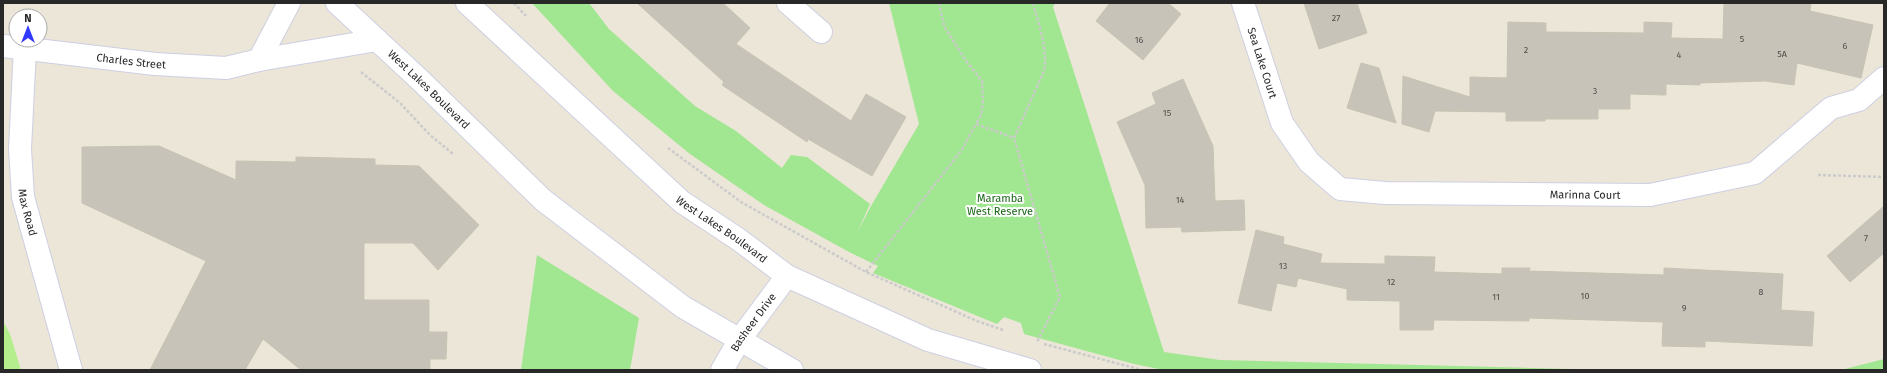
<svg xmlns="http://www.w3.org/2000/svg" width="1887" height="373" font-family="'Fira Sans',sans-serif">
<rect width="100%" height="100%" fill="#ece6d8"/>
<!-- green -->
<g fill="#a1e691">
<path d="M532,3H589L609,29L695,106L736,131L782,168L791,155L807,157L870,204L857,233L871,206L919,124L889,3H1055L1053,7L1164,352L1220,360L1609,370H1164L1134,364L1024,334L1021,323L1004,317L997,324L873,273L878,266L849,252L764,205L690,154L613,91Z"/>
<path d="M537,255L639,318L630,370H521Z"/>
<path d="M1884,359V370H1841Z"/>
</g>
<!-- pitch -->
<path fill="#b5ee8c" d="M3,321L10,334L21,370H3Z"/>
<!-- building -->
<g fill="#c7c3b8" stroke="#c7c3b2">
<path d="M637,3H723L750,28L736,44L851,121L866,94L906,117L872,176L808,139L807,142L722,85L724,82Z"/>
<path d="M1110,3H1168L1181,14L1143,60L1096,21Z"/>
<path d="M1304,3H1357L1367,33L1319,49Z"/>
<path d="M1724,3H1811L1810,11L1873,25L1861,78L1797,63L1794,85L1765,81L1700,83V85L1666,84V95L1630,94V109H1598V119H1545V121H1506V112L1435,111L1429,132L1402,124L1403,76L1470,97V77L1507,78L1508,22L1546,23V32L1644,33V22L1672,23L1671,38L1723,39Z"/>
<path d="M1361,63L1379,68L1396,123L1347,108Z"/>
<path d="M1183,79L1213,146L1215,201L1244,200L1245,230L1182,232L1181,227L1146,228L1145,185L1117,122L1156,104L1152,93Z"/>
<path d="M159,146L236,180V161L296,162V157L375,159V165L419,166L479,225L438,270L413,243H364V300H429V332H447L446,359H430V370H301L263,339L245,370H150L206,261L82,203V147Z"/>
<path d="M1884,206V253L1850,282L1827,256Z"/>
<path d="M1256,230L1284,237L1283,244L1322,254L1320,263L1385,264V256L1435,257L1434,272L1502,274V268H1530L1529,271L1664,275V268L1783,274L1781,310L1814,312L1812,346L1705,341V347L1662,346L1663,322L1529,318V321L1434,320L1433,330H1400V301L1347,300V289L1298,278L1296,287L1277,283L1271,311L1238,303Z"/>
</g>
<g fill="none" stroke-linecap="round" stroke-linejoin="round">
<!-- minor casing -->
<g stroke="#cecfe2" stroke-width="24">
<g id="minor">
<path d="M788,3L821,32"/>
<path id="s1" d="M1243,3L1282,123L1309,162L1340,189L1385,193L1650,195L1755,173L1831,108L1859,100L1884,78"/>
<path id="s2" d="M3,46L155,64L226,68L259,60L377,40"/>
<path id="s3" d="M25,48L20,149L23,197L71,370"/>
<path d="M259,60L289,3"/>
<path id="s4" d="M722,370L740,339L787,276"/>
</g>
</g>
<!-- secondary casing -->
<g stroke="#cecfe2" stroke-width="24">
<g id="secondary">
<path id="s5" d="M337,3L420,80L543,200L683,307L792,370"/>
<path id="s6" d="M467,3L682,202L738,239L787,276L928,340L1030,370"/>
</g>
</g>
<!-- path -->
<g stroke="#cbcbcb" stroke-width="2.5" stroke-dasharray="3 2" stroke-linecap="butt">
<path d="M514,3L526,16"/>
<path d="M939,3L944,26L966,61L982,81L983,102L981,115L976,124"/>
<path d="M1033,3C1039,26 1048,48 1044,71L1014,138L1060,297L1037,342"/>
<path d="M361,72L400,103L430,135L453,154"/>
<path d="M668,148L741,202L866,272L977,321L1003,330"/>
<path d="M1818,175L1884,177"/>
<path d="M866,272L961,151L976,124L1014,138"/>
<path d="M1044,344L1142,370"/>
</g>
<!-- minor -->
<use href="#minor" stroke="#fff" stroke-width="22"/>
<!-- secondary -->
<use href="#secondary" stroke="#fff" stroke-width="22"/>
</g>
<g text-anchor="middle" stroke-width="4" stroke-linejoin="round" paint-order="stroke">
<!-- number labels -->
<g font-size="9" fill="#504f4c">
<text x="1336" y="21">27</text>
<text x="1742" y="42">5</text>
<text x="1139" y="43">16</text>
<text x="1845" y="49">6</text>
<text x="1526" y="53">2</text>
<text x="1782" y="57">5A</text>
<text x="1679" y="58">4</text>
<text x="1595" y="94">3</text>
<text x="1167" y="116">15</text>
<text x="1180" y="203">14</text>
<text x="1866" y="241">7</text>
<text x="1283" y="269">13</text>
<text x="1391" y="285">12</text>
<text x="1761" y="295">8</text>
<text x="1585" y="299">10</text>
<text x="1496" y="300">11</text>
<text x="1684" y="311">9</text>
</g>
<!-- street labels -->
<g font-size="11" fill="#282828" stroke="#fff">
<text dy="4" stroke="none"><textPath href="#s2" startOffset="129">Charles Street</textPath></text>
<text dy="4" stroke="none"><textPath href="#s1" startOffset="63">Sea Lake Court</textPath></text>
<text dy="4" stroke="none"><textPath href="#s5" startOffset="126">West Lakes Boulevard</textPath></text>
<text dy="4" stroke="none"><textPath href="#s1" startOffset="460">Marinna Court</textPath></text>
<text dy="4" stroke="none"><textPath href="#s3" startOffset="165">Max Road</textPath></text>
<text dy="4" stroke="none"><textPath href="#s6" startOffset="341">West Lakes Boulevard</textPath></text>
<text dy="4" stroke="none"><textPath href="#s4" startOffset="57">Basheer Drive</textPath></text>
</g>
<!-- park labels -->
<g font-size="11" fill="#1a6716" stroke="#fff">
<text x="1000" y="202">Maramba<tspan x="1000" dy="13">West Reserve</tspan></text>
</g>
</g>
<!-- border -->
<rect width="1887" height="373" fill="none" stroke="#282828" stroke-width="8"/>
<!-- north arrow -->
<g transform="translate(28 28)"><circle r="19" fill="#ffffff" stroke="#a9a9a9"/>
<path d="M0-3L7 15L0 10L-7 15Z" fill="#3239ff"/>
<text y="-6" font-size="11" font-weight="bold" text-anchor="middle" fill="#282828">N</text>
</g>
</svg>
